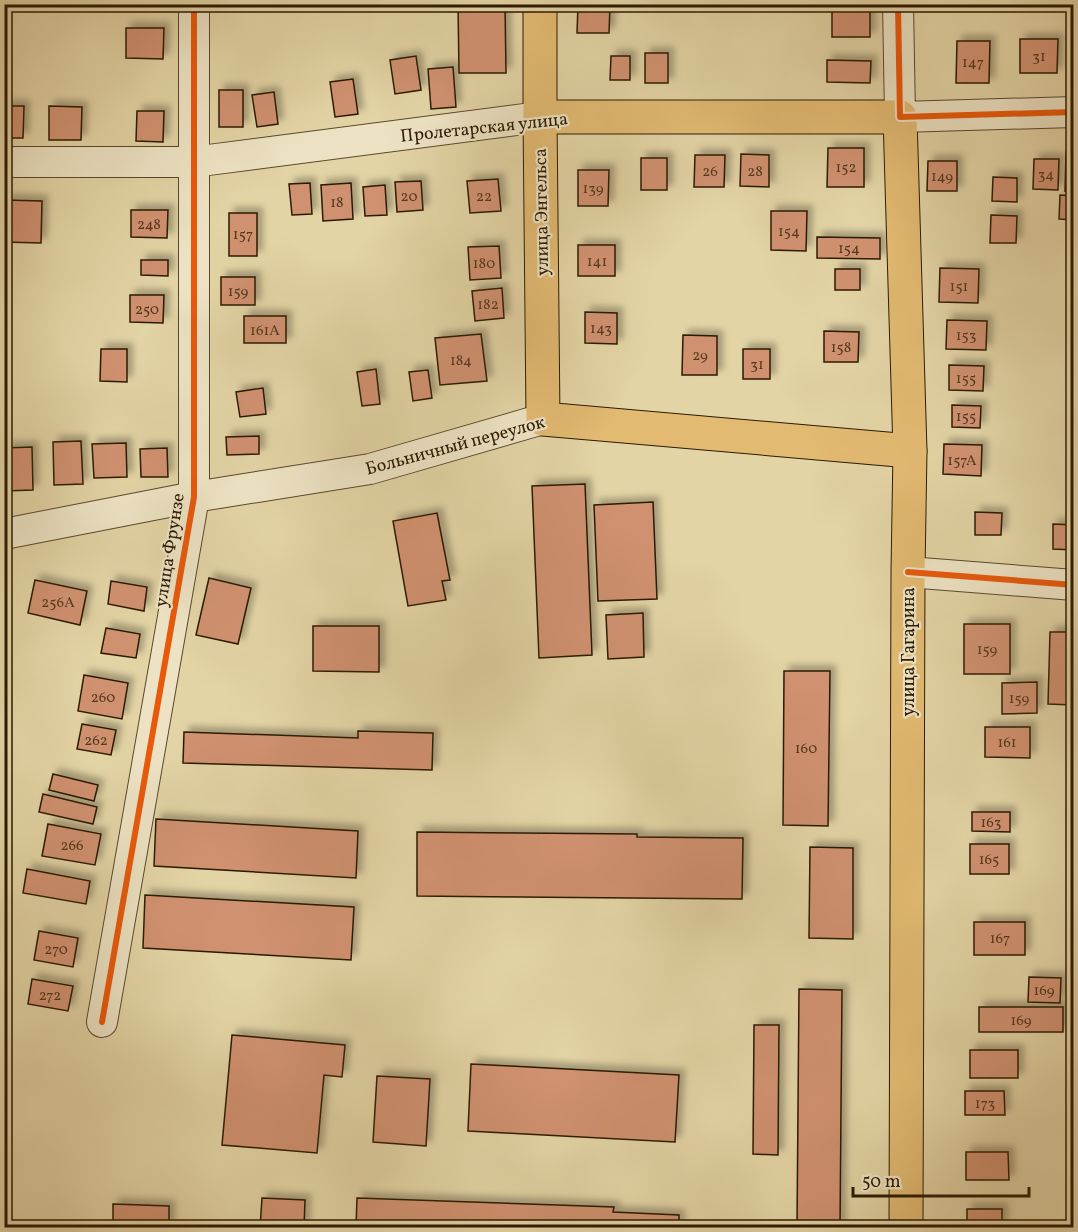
<svg xmlns="http://www.w3.org/2000/svg" width="1078" height="1232" font-family="Vollkorn,serif">
<defs>
<filter id="shadow"><feDropShadow dx="5.5" dy="-5.5" stdDeviation="3" flood-color="#0004"/></filter>
</defs>
<rect width="100%" height="100%" fill="#e3d4a5"/>
<filter id="stains"><feTurbulence type="fractalNoise" baseFrequency=".00333" numOctaves="4"/><feColorMatrix values="0 0 0 0 .2 0 0 0 0 .09 0 0 0 0 .02 0 0 0 .5 -.17"/></filter>
<radialGradient id="worn" r=".72"><stop offset=".6" stop-color="#630" stop-opacity="0"/><stop offset="1" stop-color="#630" stop-opacity=".3"/></radialGradient>
<!-- building -->
<g fill="#d09170" stroke="#2c1a02" stroke-width="1.5" filter="url(#shadow)">
<path d="M458,4H505L506,73H459Z"/>
<path d="M578,5H610L609,33H577Z"/>
<path d="M832,9L870,10V37H832Z"/>
<path d="M126,28H164L163,59L126,58Z"/>
<path d="M1020,39H1058L1057,73H1020Z"/>
<path d="M957,41H990L989,83H956Z"/>
<rect x="645" y="53" width="23" height="30"/>
<path d="M416,56L421,90L395,94L390,60Z"/>
<path d="M611,56H630V80H610Z"/>
<path d="M827,60L871,61L870,83L827,82Z"/>
<path d="M453,67L456,107L431,109L428,69Z"/>
<path d="M353,79L358,114L335,117L330,82Z"/>
<rect x="219" y="90" width="24" height="37"/>
<path d="M274,92L278,124L257,127L252,95Z"/>
<path d="M4,106H24L23,138H4Z"/>
<path d="M49,106L82,107L81,140H49Z"/>
<path d="M137,111H164L163,142L136,141Z"/>
<path d="M828,148H864V187H827Z"/>
<path d="M1066,152H1074V192L1065,191Z"/>
<path d="M741,154L769,155V187L740,186Z"/>
<path d="M695,155H725L724,187H694Z"/>
<rect x="641" y="158" width="26" height="32"/>
<path d="M1034,159H1059L1058,190L1033,189Z"/>
<path d="M928,161H957V191H927Z"/>
<path d="M578,170H609L608,206H578Z"/>
<path d="M993,177L1017,178V202L992,201Z"/>
<path d="M498,179L501,211L470,213L467,181Z"/>
<path d="M421,181L423,210L397,212L395,182Z"/>
<path d="M310,183L312,214L292,215L289,184Z"/>
<path d="M351,183L353,219L323,221L321,185Z"/>
<path d="M385,185L387,215L365,216L363,187Z"/>
<path d="M1060,195L1074,196V220L1059,219Z"/>
<path d="M4,200L42,201L41,243L4,242Z"/>
<path d="M131,210H168L167,238L131,237Z"/>
<path d="M771,211H807L806,251L771,250Z"/>
<rect x="229" y="213" width="28" height="43"/>
<path d="M991,215L1017,216L1016,243H990Z"/>
<path d="M817,237L880,238V259L817,258Z"/>
<rect x="578" y="245" width="37" height="31"/>
<path d="M499,246L501,278L470,280L468,247Z"/>
<path d="M141,260H168V276L141,275Z"/>
<path d="M940,268L979,269L978,303L939,302Z"/>
<rect x="835" y="269" width="25" height="21"/>
<rect x="221" y="277" width="34" height="28"/>
<path d="M502,288L504,318L475,321L472,291Z"/>
<path d="M130,295H164L163,323L130,322Z"/>
<path d="M585,312L617,313V344L585,343Z"/>
<rect x="244" y="316" width="42" height="27"/>
<path d="M947,320L987,321L986,350L946,349Z"/>
<path d="M824,331L859,332L858,362H824Z"/>
<path d="M481,334L487,381L440,385L435,338Z"/>
<path d="M683,335L717,336V375H682Z"/>
<path d="M101,349H127V382L100,381Z"/>
<rect x="743" y="349" width="27" height="30"/>
<path d="M949,365L984,366L983,391L949,390Z"/>
<path d="M376,369L380,404L362,406L357,372Z"/>
<path d="M428,370L432,398L413,401L409,372Z"/>
<path d="M263,388L266,414L240,417L236,392Z"/>
<path d="M952,405L981,406L980,428L952,427Z"/>
<path d="M259,436V454L227,455L226,437Z"/>
<path d="M81,441L83,484L54,485L53,442Z"/>
<path d="M126,443L127,477L94,478L92,444Z"/>
<path d="M944,444L982,445L981,476L943,474Z"/>
<path d="M32,447L33,490L4,491V448Z"/>
<path d="M167,448L168,477H141L140,449Z"/>
<path d="M585,484L592,655L539,658L532,486Z"/>
<path d="M653,502L657,599L598,601L594,505Z"/>
<path d="M975,512L1002,513L1001,535H975Z"/>
<path d="M437,513L450,580L442,581L446,600L408,606L393,521Z"/>
<path d="M1053,524L1074,525V550L1053,549Z"/>
<path d="M209,578L251,588L238,644L196,635Z"/>
<path d="M35,580L87,591L80,625L28,613Z"/>
<path d="M111,581L147,587L144,611L108,604Z"/>
<path d="M643,613L644,657L608,659L606,615Z"/>
<rect x="964" y="624" width="46" height="50"/>
<path d="M313,626H379V672L313,671Z"/>
<path d="M106,628L140,634L136,658L101,653Z"/>
<path d="M1050,632H1074V705L1048,704Z"/>
<path d="M784,671H830L828,826L783,825Z"/>
<path d="M84,675L128,683L122,719L78,711Z"/>
<path d="M1037,682V713L1002,714V683Z"/>
<path d="M82,724L116,730L111,755L77,749Z"/>
<path d="M985,727H1030V758L985,757Z"/>
<path d="M358,731L433,733L432,770L183,763L184,732L358,738Z"/>
<path d="M53,774L98,785L94,801L49,790Z"/>
<path d="M43,794L97,807L93,824L39,812Z"/>
<path d="M972,812H1010V832L972,831Z"/>
<path d="M156,819L358,831L356,878L154,866Z"/>
<path d="M48,824L101,834L95,865L42,856Z"/>
<path d="M417,832L637,834V837L743,838L742,899L417,896Z"/>
<rect x="970" y="844" width="39" height="30"/>
<path d="M810,847L853,848V939L809,938Z"/>
<path d="M27,869L90,881L86,904L23,893Z"/>
<path d="M145,895L354,907L351,960L143,948Z"/>
<rect x="974" y="922" width="51" height="33"/>
<path d="M39,931L78,938L73,967L34,960Z"/>
<path d="M1029,977L1061,978L1060,1003L1028,1002Z"/>
<path d="M32,979L73,986L68,1011L28,1004Z"/>
<path d="M799,989L842,990L840,1228H797Z"/>
<rect x="979" y="1007" width="84" height="25"/>
<path d="M754,1025H779L778,1155L753,1154Z"/>
<path d="M232,1035L345,1045L342,1077L324,1075L317,1153L222,1145Z"/>
<rect x="970" y="1050" width="48" height="28"/>
<path d="M471,1064L679,1075L675,1142L468,1131Z"/>
<path d="M377,1076L430,1079L426,1146L373,1142Z"/>
<path d="M965,1091H1004L1005,1115H965Z"/>
<path d="M966,1152H1008L1009,1180H966Z"/>
<path d="M262,1198L305,1200L304,1228H260Z"/>
<path d="M357,1198L614,1207L613,1212L679,1215V1228H356Z"/>
<path d="M113,1204L169,1206V1228H113Z"/>
<rect x="967" y="1209" width="35" height="19"/>
</g>
<g fill="none" stroke-linecap="round" stroke-linejoin="round">
<!-- minor casing -->
<g stroke="#5a482b" stroke-width="32">
<g id="minor">
<path d="M898,4L900,117L1074,112"/>
<path d="M4,162H193L540,117"/>
<path d="M4,534L194,497L370,469L543,419"/>
<path d="M908,572L1074,585"/>
<path d="M102,1022L194,497V4"/>
</g>
</g>
<!-- major casing -->
<g stroke="#2c1a02" stroke-width="35">
<g id="major">
<path d="M540,4V117L543,419L910,451"/>
<path d="M540,117H900L910,451L908,572L906,1228"/>
</g>
</g>
<!-- minor -->
<use href="#minor" stroke="#ede3c4" stroke-width="30"/>
<!-- major -->
<use href="#major" stroke="#e2ba72" stroke-width="33"/>
<!-- cycleway casing -->
<g stroke="#ede3c4" stroke-width="10">
<g id="cycleway">
<path d="M898,4L900,117L1074,112"/>
<path d="M908,572L1074,585"/>
<path d="M102,1022L194,497V4"/>
</g>
</g>
<!-- cycleway -->
<use href="#cycleway" stroke="#e8590c" stroke-width="6"/>
</g>
<g text-anchor="middle" stroke-width="4.5" stroke-linejoin="round" paint-order="stroke">
<!-- number labels -->
<g font-size="15" fill="#55381e">
<text x="1039" y="61">31</text>
<text x="973" y="67">147</text>
<text x="846" y="172">152</text>
<text x="710" y="176">26</text>
<text x="755" y="176">28</text>
<text x="1046" y="179">34</text>
<text x="942" y="181">149</text>
<text x="593" y="193">139</text>
<text x="409" y="201">20</text>
<text x="484" y="201">22</text>
<text x="337" y="207">18</text>
<text x="149" y="229">248</text>
<text x="789" y="236">154</text>
<text x="243" y="239">157</text>
<text x="849" y="253">154</text>
<text x="597" y="266">141</text>
<text x="484" y="268">180</text>
<text x="959" y="291">151</text>
<text x="238" y="296">159</text>
<text x="488" y="309">182</text>
<text x="147" y="314">250</text>
<text x="601" y="333">143</text>
<text x="265" y="335">161А</text>
<text x="966" y="340">153</text>
<text x="841" y="352">158</text>
<text x="700" y="360">29</text>
<text x="461" y="365">184</text>
<text x="757" y="369">31</text>
<text x="966" y="383">155</text>
<text x="966" y="421">155</text>
<text x="962" y="465">157А</text>
<text x="58" y="607">256А</text>
<text x="987" y="654">159</text>
<text x="103" y="702">260</text>
<text x="1019" y="703">159</text>
<text x="96" y="745">262</text>
<text x="1007" y="747">161</text>
<text x="806" y="753">160</text>
<text x="991" y="827">163</text>
<text x="72" y="850">266</text>
<text x="989" y="864">165</text>
<text x="1000" y="943">167</text>
<text x="56" y="954">270</text>
<text x="1044" y="995">169</text>
<text x="50" y="1000">272</text>
<text x="1021" y="1025">169</text>
<text x="985" y="1108">173</text>
</g>
<!-- street labels -->
<g font-size="18" fill="#2c1a02" stroke="#ede3c4">
<text transform="translate(484 127) rotate(-6)" y="6">Пролетарская улица</text>
<text transform="translate(541 212) rotate(-91)" y="6">улица Энгельса</text>
<text transform="translate(455 445) rotate(-15)" y="6">Больничный переулок</text>
<text transform="translate(169 550) rotate(-81)" y="6">улица Фрунзе</text>
<text transform="translate(908 652) rotate(-90)" y="6">улица Гагарина</text>
</g>
</g>
<!-- margin -->
<rect width="1078" height="1232" fill="none" stroke="#e3d4a5" stroke-width="24"/>
<rect x="6" y="6" width="1066" height="1220" fill="none" stroke="#2c1a02" stroke-width="3"/>
<rect x="12" y="12" width="1054" height="1208" fill="none" stroke="#2c1a02" stroke-width="1.5"/>
<!-- scale -->
<path d="M853 1187v9h176v-9" fill="none" stroke="#2c1a02" stroke-width="3"/>
<text x="862" y="1187" font-size="18" fill="#2c1a02" stroke="#ede3c4" stroke-width="4.5" paint-order="stroke">50 m</text>
<rect width="100%" height="100%" filter="url(#stains)"/>
<rect width="100%" height="100%" fill="url(#worn)"/>
</svg>
